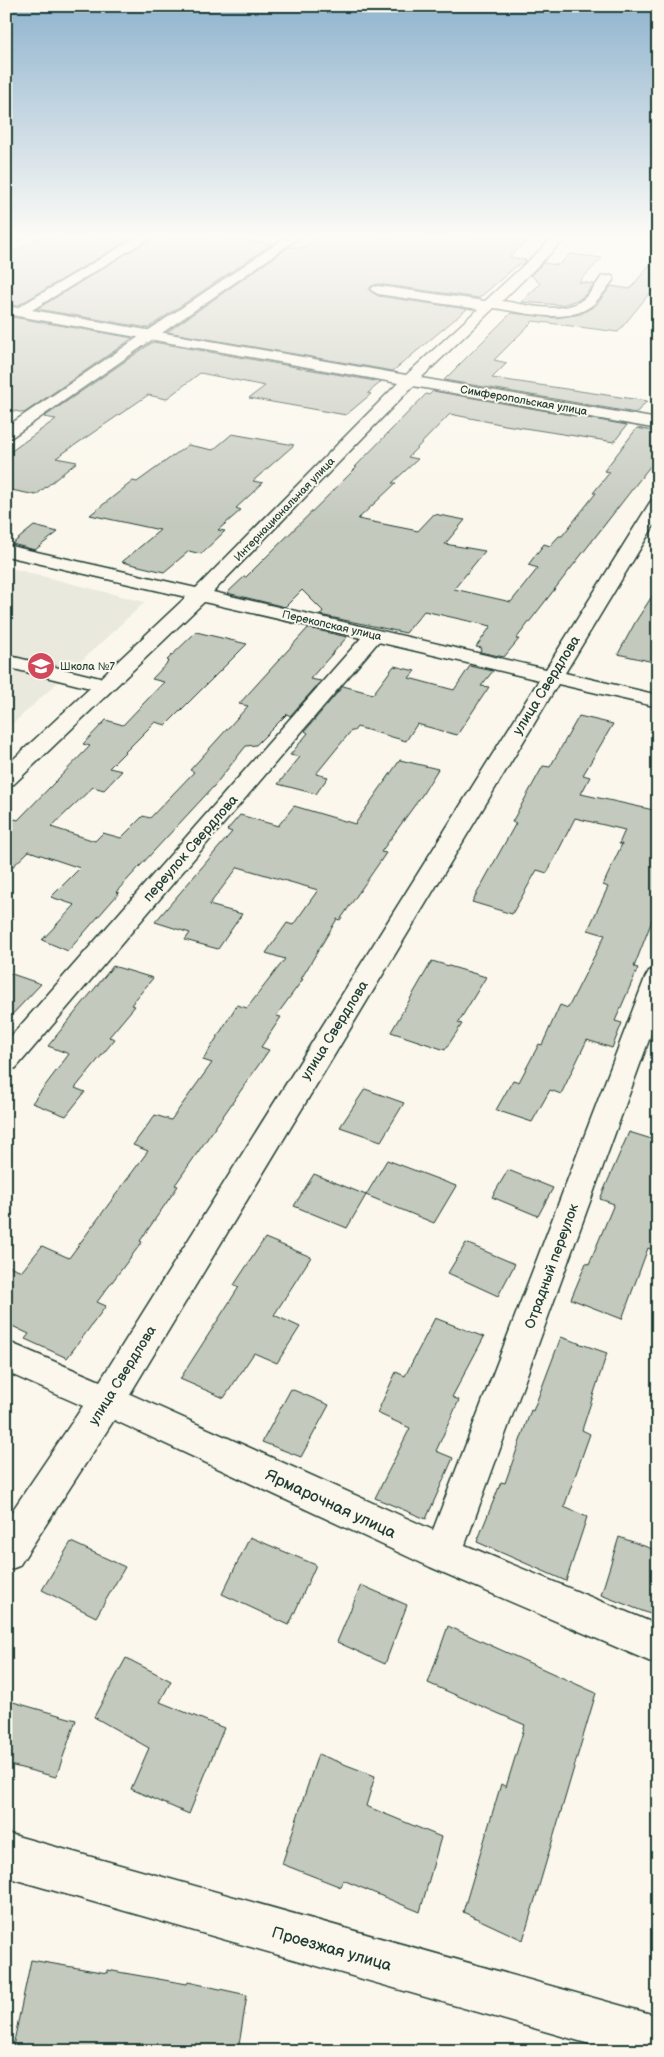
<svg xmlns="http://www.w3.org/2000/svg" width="664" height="2057" font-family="'Balsamiq Sans',sans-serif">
<rect width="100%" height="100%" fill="#fbf7ec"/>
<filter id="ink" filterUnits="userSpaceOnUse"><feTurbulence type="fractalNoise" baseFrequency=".02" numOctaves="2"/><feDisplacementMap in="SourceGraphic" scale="10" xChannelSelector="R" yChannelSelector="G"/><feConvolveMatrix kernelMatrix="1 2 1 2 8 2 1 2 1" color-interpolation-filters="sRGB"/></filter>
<g filter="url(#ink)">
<!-- built -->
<path fill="#eae9de" d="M6,567L145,602L6,730Z"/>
<!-- building -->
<g fill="#c4c9be" stroke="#1f3d34">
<path d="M41,237H134L17,306L6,304V255Z"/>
<path d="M153,237H218L272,244L148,328L37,309Z"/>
<path d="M319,237H492L527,241L509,257L526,260L521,265L520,263L479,298L378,284L371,286L369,290L378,296L467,309L393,371L167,332L289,247L301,248Z"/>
<path d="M570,254L602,258L579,282L594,284L585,295L578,300L561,305L521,302L540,284L531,275L543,263L559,265Z"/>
<path d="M658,254V283L618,332L533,321L494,360L507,363L492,378L647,401L636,413L444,380L511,313L556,318L581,314L596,305L611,286L630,289Z"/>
<path d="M6,316L133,338L24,413L6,409Z"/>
<path d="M153,342L381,382L368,393L371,394L346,415L249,398L265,386L200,373L166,399L148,395L56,458L77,462L36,495L6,489V455L56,419L44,417Z"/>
<path d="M433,391L627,425L614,442L505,425L450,414L408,457L418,459L392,483H396L358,519L418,531L434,514L465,520L445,544L485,551L454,589L511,602L538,568L528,565L544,544L550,546L559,536H562L596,493H593L610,472L604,471L637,428L658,432V456L516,639H519L504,657L480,652L482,648L476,647L491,626L424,611L406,633L320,615L323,611L302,590L285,607L227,593L244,577H246L357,467H355L426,394L429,395Z"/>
<path d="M232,434L294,445L253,481L263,483L236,508L241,510L218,530L225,531L201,554L189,551L164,572L122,562L160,530L90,515L133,481L137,482L188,445L213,450Z"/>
<path d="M34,526L58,532L35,550L12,544Z"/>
<path d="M658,587V663L618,654L636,621Z"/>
<path d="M308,628L347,637L310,679L321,681L290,716L287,714L256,745L246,746L214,786L116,892L119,893L68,951L42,940L75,905L51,897L80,868L29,851L6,873V827L15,819L18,820L90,746L83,744L106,720L123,725L164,682L152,679L169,661L167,660L196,632L247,644L166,725L155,722L109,768L122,771L104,790L93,787L51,827L95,841L103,833L121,838L143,816L150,818L194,772L190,770L248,706L239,704Z"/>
<path d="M394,666L415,671L409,678L454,690L470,666L493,671L481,686L489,687L457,735L417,724L406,741L357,727L354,731H351L316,774L328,777L316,794L278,784L300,757L290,755L308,733L305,731L343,686L373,694Z"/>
<path d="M579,716L613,724L583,775L590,777L581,794L658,811V905L634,967L638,968L615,1021L622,1023L612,1048L587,1040L561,1094L550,1090L532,1122L496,1110L513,1080L519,1082L539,1044L542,1045L560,1005L568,1008L605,935L588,930L608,887L603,885L622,844H619L625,830L575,818L547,873L537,870L512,914L472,902L516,823L512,822L543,766L550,767Z"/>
<path d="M400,760L438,769L422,795L381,852L386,853L340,920L337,919L301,979H303L276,1016L281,1017L261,1047L269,1050L175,1185L178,1186L140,1241L142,1242L97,1302L106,1306L67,1358L25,1339L29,1334L6,1323V1265L22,1271L42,1246L69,1258L148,1151L133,1145L155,1115L171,1120L212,1063L203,1060L237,1005L247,1008L285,959L266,953L287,923L293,925L318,890L238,867L209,905L242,914L218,949L185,940L190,933L155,922L232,832L227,830L240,815L278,826L294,806L355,824Z"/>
<path d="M432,961L486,977L458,1023L462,1024L445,1050L391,1032Z"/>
<path d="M113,966L153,978L131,1005L135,1006L109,1037L115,1039L75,1088L85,1092L66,1116L32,1103L69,1054L48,1046Z"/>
<path d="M6,972L41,984L6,1021Z"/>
<path d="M365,1089L404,1103L381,1141L340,1127Z"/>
<path d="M629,1132L658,1141V1252L648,1248L622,1319L571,1299L586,1263L589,1264L614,1204L600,1199Z"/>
<path d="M387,1160L456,1186L434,1223L366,1195Z"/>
<path d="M508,1170L553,1188L538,1216L492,1197Z"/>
<path d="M314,1174L366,1195L347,1228L294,1206Z"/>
<path d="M265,1238L311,1257L274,1315L300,1327L277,1363L254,1353L224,1398L180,1379L239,1287L234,1285Z"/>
<path d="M466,1243L515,1264L498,1296L448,1273Z"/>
<path d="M435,1318L484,1337L452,1397L459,1400L436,1451L453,1458L426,1519L375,1498L410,1428L377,1413L396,1372L405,1376Z"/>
<path d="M561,1337L607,1353L582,1430L590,1434L564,1507L587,1517L566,1581L477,1542L501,1482L505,1483L531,1410L533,1411Z"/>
<path d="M291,1389L329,1405L301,1457L262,1442Z"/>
<path d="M250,1537L316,1565L289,1625L222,1594Z"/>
<path d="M619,1537L658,1551V1587L650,1614L601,1595Z"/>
<path d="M71,1542L125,1567L96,1617L42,1590Z"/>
<path d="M361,1585L407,1605L385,1664L337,1642Z"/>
<path d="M448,1626L596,1693L523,1940L463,1912L501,1784L506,1787L525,1725L428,1683Z"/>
<path d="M126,1658L171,1681L160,1702L224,1728L189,1814L131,1789L149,1748L94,1717Z"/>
<path d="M6,1700L76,1720L56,1777L6,1764Z"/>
<path d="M318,1754L375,1776L366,1806L441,1837L420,1912L343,1880L341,1887L282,1864Z"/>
<path d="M31,1960L107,1973V1970L187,1984L188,1982L247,1995L238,2051H12Z"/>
</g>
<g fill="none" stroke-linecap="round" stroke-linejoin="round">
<!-- minor casing -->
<g stroke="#1f3d34" stroke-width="3">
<g id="minor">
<path d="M6,237H22L6,246Z"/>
<path d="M137,237H151L32,310L406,375L478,309L378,294L371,290L373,287L378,286L485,301L554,237H567L502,301C524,304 557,314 579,302C589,296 596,285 602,276H612L614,279C607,288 600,299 591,306C565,325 523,312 494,308L421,378L658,419V429L413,386L213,592L546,669L649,504L652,500L658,499V519L565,673L658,695V707L558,684L130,1394L433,1530L645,978L649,971L658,969V1015L465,1545L658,1625V1665L430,1567L114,1420L19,1566L6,1571V1520L83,1406L6,1372V1341L100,1381L539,680L378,642L16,1068L6,1071V1042L361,638L204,602L14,784L6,786V766L90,688L6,667V655L100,678L186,597L6,556V545L196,588L398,383L6,314V306L17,308Z"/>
</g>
</g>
<!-- major casing -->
<g stroke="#1f3d34" stroke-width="3">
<g id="major">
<path d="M286,237H300L12,437L6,439V427Z"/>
<path d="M6,1833L658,2016V2051H614L6,1877Z"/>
</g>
</g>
<!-- minor -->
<use href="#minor" fill="#fbf7ec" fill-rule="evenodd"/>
<!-- major -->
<use href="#major" fill="#fbf7ec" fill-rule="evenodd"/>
</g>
</g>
<!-- sky -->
<linearGradient id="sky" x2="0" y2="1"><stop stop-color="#90b4cf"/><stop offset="0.45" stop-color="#fdfbf6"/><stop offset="1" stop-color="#fdfbf6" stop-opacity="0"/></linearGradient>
<rect width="664" height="525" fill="url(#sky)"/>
<!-- icons -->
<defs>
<g id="school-disc" transform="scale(1.4375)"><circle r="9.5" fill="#d1495b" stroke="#fbf7ec"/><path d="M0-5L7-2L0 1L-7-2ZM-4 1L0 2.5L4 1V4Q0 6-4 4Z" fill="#fff"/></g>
</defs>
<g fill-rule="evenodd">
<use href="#school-disc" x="41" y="666"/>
</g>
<g text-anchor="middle" stroke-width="4" stroke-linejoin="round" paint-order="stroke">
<!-- far-street labels -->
<g font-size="11" fill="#1f3d34" stroke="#fbf7ec">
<text transform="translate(524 400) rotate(10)" y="4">Симферопольская улица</text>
<text transform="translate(284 509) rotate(-46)" y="4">Интернациональная улица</text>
<text transform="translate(332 625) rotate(13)" y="4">Перекопская улица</text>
</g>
<!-- far-poi labels -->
<g font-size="11" fill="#1f3d34" stroke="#fbf7ec" text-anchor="start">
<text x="60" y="670">Школа №7</text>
</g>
<!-- street labels -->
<g font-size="14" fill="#1f3d34" stroke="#fbf7ec">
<text transform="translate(546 685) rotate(-58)" y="5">улица Свердлова</text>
<text transform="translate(190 848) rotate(-49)" y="5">переулок Свердлова</text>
<text transform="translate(334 1030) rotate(-58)" y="5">улица Свердлова</text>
<text transform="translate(551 1266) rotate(-70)" y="5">Отрадный переулок</text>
<text transform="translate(122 1375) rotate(-58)" y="5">улица Свердлова</text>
</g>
<!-- near-street labels -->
<g font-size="16" fill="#1f3d34" stroke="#fbf7ec">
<text transform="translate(331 1503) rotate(25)" y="6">Ярмарочная улица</text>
<text transform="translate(332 1948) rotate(16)" y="6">Проезжая улица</text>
</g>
</g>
<!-- margin -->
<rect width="664" height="2057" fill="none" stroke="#fbf7ec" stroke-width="25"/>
<rect x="12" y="12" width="639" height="2032" fill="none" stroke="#1f3d34" stroke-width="2" filter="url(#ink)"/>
</svg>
